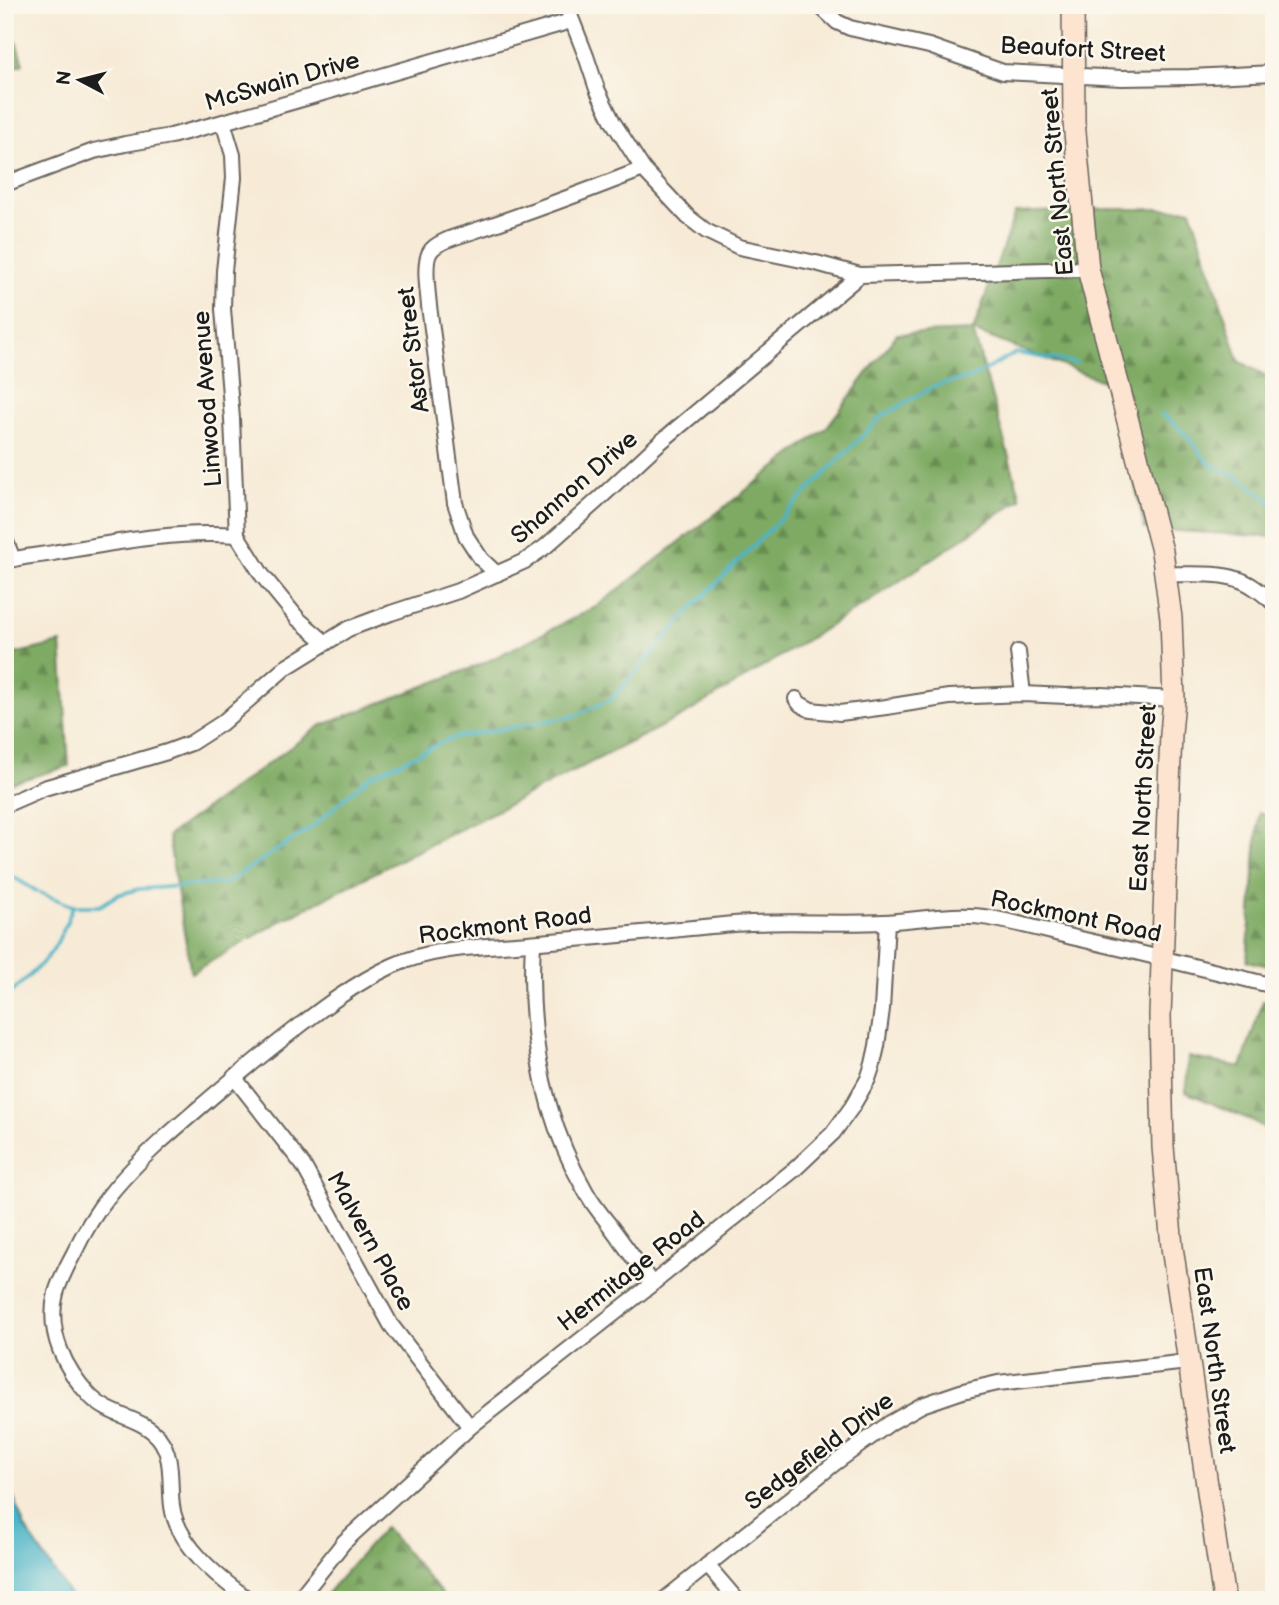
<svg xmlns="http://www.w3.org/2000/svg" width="1279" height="1605" font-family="'Balsamiq Sans',sans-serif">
<defs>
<pattern id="forest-firs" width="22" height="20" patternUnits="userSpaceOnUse" patternTransform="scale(1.75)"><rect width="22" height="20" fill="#7eaa63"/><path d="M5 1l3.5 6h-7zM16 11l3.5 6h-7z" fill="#668a51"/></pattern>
</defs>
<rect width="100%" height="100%" fill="#fbf7ec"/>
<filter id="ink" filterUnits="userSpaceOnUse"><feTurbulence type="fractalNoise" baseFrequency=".0143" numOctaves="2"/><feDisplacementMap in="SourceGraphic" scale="14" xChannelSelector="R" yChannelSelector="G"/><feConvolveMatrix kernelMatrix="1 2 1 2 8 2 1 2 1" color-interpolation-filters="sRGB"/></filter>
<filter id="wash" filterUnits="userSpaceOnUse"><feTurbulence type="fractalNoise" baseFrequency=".00686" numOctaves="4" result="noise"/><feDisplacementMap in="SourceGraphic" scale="28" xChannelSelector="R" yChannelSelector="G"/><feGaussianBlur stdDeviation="1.57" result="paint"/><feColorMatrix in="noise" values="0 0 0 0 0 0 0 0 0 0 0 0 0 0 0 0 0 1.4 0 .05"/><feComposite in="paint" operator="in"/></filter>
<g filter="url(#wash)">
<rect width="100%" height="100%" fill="#f7ebd7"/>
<!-- forest -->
<g fill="url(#forest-firs)" stroke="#4d6340" stroke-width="2">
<path d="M12,28L23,64L5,70V29Z"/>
<path d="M1104,209H1191L1239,361L1274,380V537L1145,529L1113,385L973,331L1021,499L870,601L688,713L286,918L191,973L168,836L320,726L482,664L596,607L826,428L897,334L973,331L1015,213Z"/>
<path d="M61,643L69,766L5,785V656Z"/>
<path d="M1259,813L1274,816V967L1247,961Z"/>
<path d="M1263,1001L1274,1004V1135L1255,1122L1186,1092L1188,1057L1241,1067Z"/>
<path d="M385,1527L447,1600H321Z"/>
</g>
<!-- water -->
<path fill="#4ab4c7" stroke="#336872" stroke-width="2" d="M5,1472L24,1526L73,1600H5Z"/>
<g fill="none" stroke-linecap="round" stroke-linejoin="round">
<!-- stream -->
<g stroke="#4ab4c7" stroke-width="3.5">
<path d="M1161,414C1174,422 1184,432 1194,444C1199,450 1202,457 1208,462C1218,471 1232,472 1243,480C1254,487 1262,498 1274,503"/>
<path d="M5,872L38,892L73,906H100L117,895L139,889L226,883L311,828L370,776L452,738L574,716L612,699L694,606L881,417L934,386L972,377L1016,353L1076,363"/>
<path d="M5,998C21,983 39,969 52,951C61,937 67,922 73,906"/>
</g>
</g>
</g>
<g filter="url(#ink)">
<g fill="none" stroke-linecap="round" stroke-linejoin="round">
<!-- minor casing -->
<g stroke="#69645d" stroke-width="18">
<g id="minor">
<path d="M566,5L586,56L597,89L613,122L643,169L688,217L706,231L739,247L816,263L860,275"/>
<path d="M819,5L837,22L850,28L929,46L1003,72L1122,78L1190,77L1274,73"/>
<path d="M223,122L233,155L234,178L224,271L223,309L232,419L237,535L262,575L298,619L326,643"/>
<path d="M5,184L94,151L125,144L171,136L223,122L571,21"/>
<path d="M5,539L13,559"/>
<path d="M5,562C20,556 37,556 53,553C113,543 176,530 237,535"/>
<path d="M497,574L481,559L466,536L455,503L429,306C428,292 423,263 430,252C436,241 462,235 474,231C531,212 587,191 643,169"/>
<path d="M1166,574C1188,575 1217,572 1237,579C1251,583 1263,594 1274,603"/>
<path d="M1018,652L1023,694"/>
<path d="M796,699L800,704L811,710L840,713L886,707L949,697L1023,694L1066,696L1102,695L1174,699"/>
<path d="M5,805L44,788L167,752L191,743L222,723L285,668L348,629L391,613L458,591L525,561L545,547L599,499L657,445L860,275L1088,269"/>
<path d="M533,943C528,1030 542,1116 586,1192C592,1203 600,1213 608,1223C623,1243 638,1264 652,1284"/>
<path d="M234,1077L303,1165L391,1325L470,1427"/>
<path d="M707,1565L737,1600"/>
<path d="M249,1600C219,1578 177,1545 172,1506C169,1483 174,1457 159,1438C142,1417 111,1417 91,1397C65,1370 46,1332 56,1293C60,1279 67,1266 74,1253C96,1206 122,1177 160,1142C202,1105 244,1069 289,1034C321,1009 355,983 392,966C438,945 491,947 540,942C587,938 634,934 681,929C704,927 728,924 751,923C795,921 840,924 884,922C919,920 955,912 990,918C1019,923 1047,931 1076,938C1142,953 1208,970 1274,986"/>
<path d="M298,1600L344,1542L470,1427L652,1284L795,1169L833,1133L852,1107L868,1079L873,1064L877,1046L882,1009L887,922"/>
<path d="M664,1600L835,1463L890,1423L922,1405L963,1391L998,1383L1188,1362"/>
</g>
</g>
<!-- secondary casing -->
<g stroke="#69645d" stroke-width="24">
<path id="secondary" d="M1073,5L1074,122L1088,269L1162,551L1171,618L1174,699L1171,734L1160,1015L1163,1147L1172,1247L1224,1600"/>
</g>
<!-- minor -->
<use href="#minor" stroke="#fff" stroke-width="14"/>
<!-- secondary -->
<use href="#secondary" stroke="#fde4d0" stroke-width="21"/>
</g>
</g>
<g text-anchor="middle" stroke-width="5" stroke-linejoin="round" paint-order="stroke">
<!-- street labels -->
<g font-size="24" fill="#1c1c1c" stroke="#fbf7ec">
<text transform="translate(1083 49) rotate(3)" y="8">Beaufort Street</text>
<text transform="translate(282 81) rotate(-16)" y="8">McSwain Drive</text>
<text transform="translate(1057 182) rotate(-95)" y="8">East North Street</text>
<text transform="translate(413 350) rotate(-97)" y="8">Astor Street</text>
<text transform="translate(207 399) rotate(-94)" y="8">Linwood Avenue</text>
<text transform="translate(574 487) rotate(-41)" y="8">Shannon Drive</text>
<text transform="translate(1143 798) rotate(-87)" y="8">East North Street</text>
<text transform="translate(1076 916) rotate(12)" y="8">Rockmont Road</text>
<text transform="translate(505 925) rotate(-7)" y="8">Rockmont Road</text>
<text transform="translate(371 1241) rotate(61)" y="8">Malvern Place</text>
<text transform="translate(631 1271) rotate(-38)" y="8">Hermitage Road</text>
<text transform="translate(1215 1360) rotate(82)" y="8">East North Street</text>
<text transform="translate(819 1451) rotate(-37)" y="8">Sedgefield Drive</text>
</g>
</g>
<!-- margin -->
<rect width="1279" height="1605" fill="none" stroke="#fbf7ec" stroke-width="28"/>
<!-- north arrow -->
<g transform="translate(80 80) rotate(277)" stroke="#fbf7ec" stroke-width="5" paint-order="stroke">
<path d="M0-5L12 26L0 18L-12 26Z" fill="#1c1c1c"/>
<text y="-10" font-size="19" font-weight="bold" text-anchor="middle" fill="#1c1c1c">N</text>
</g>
</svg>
